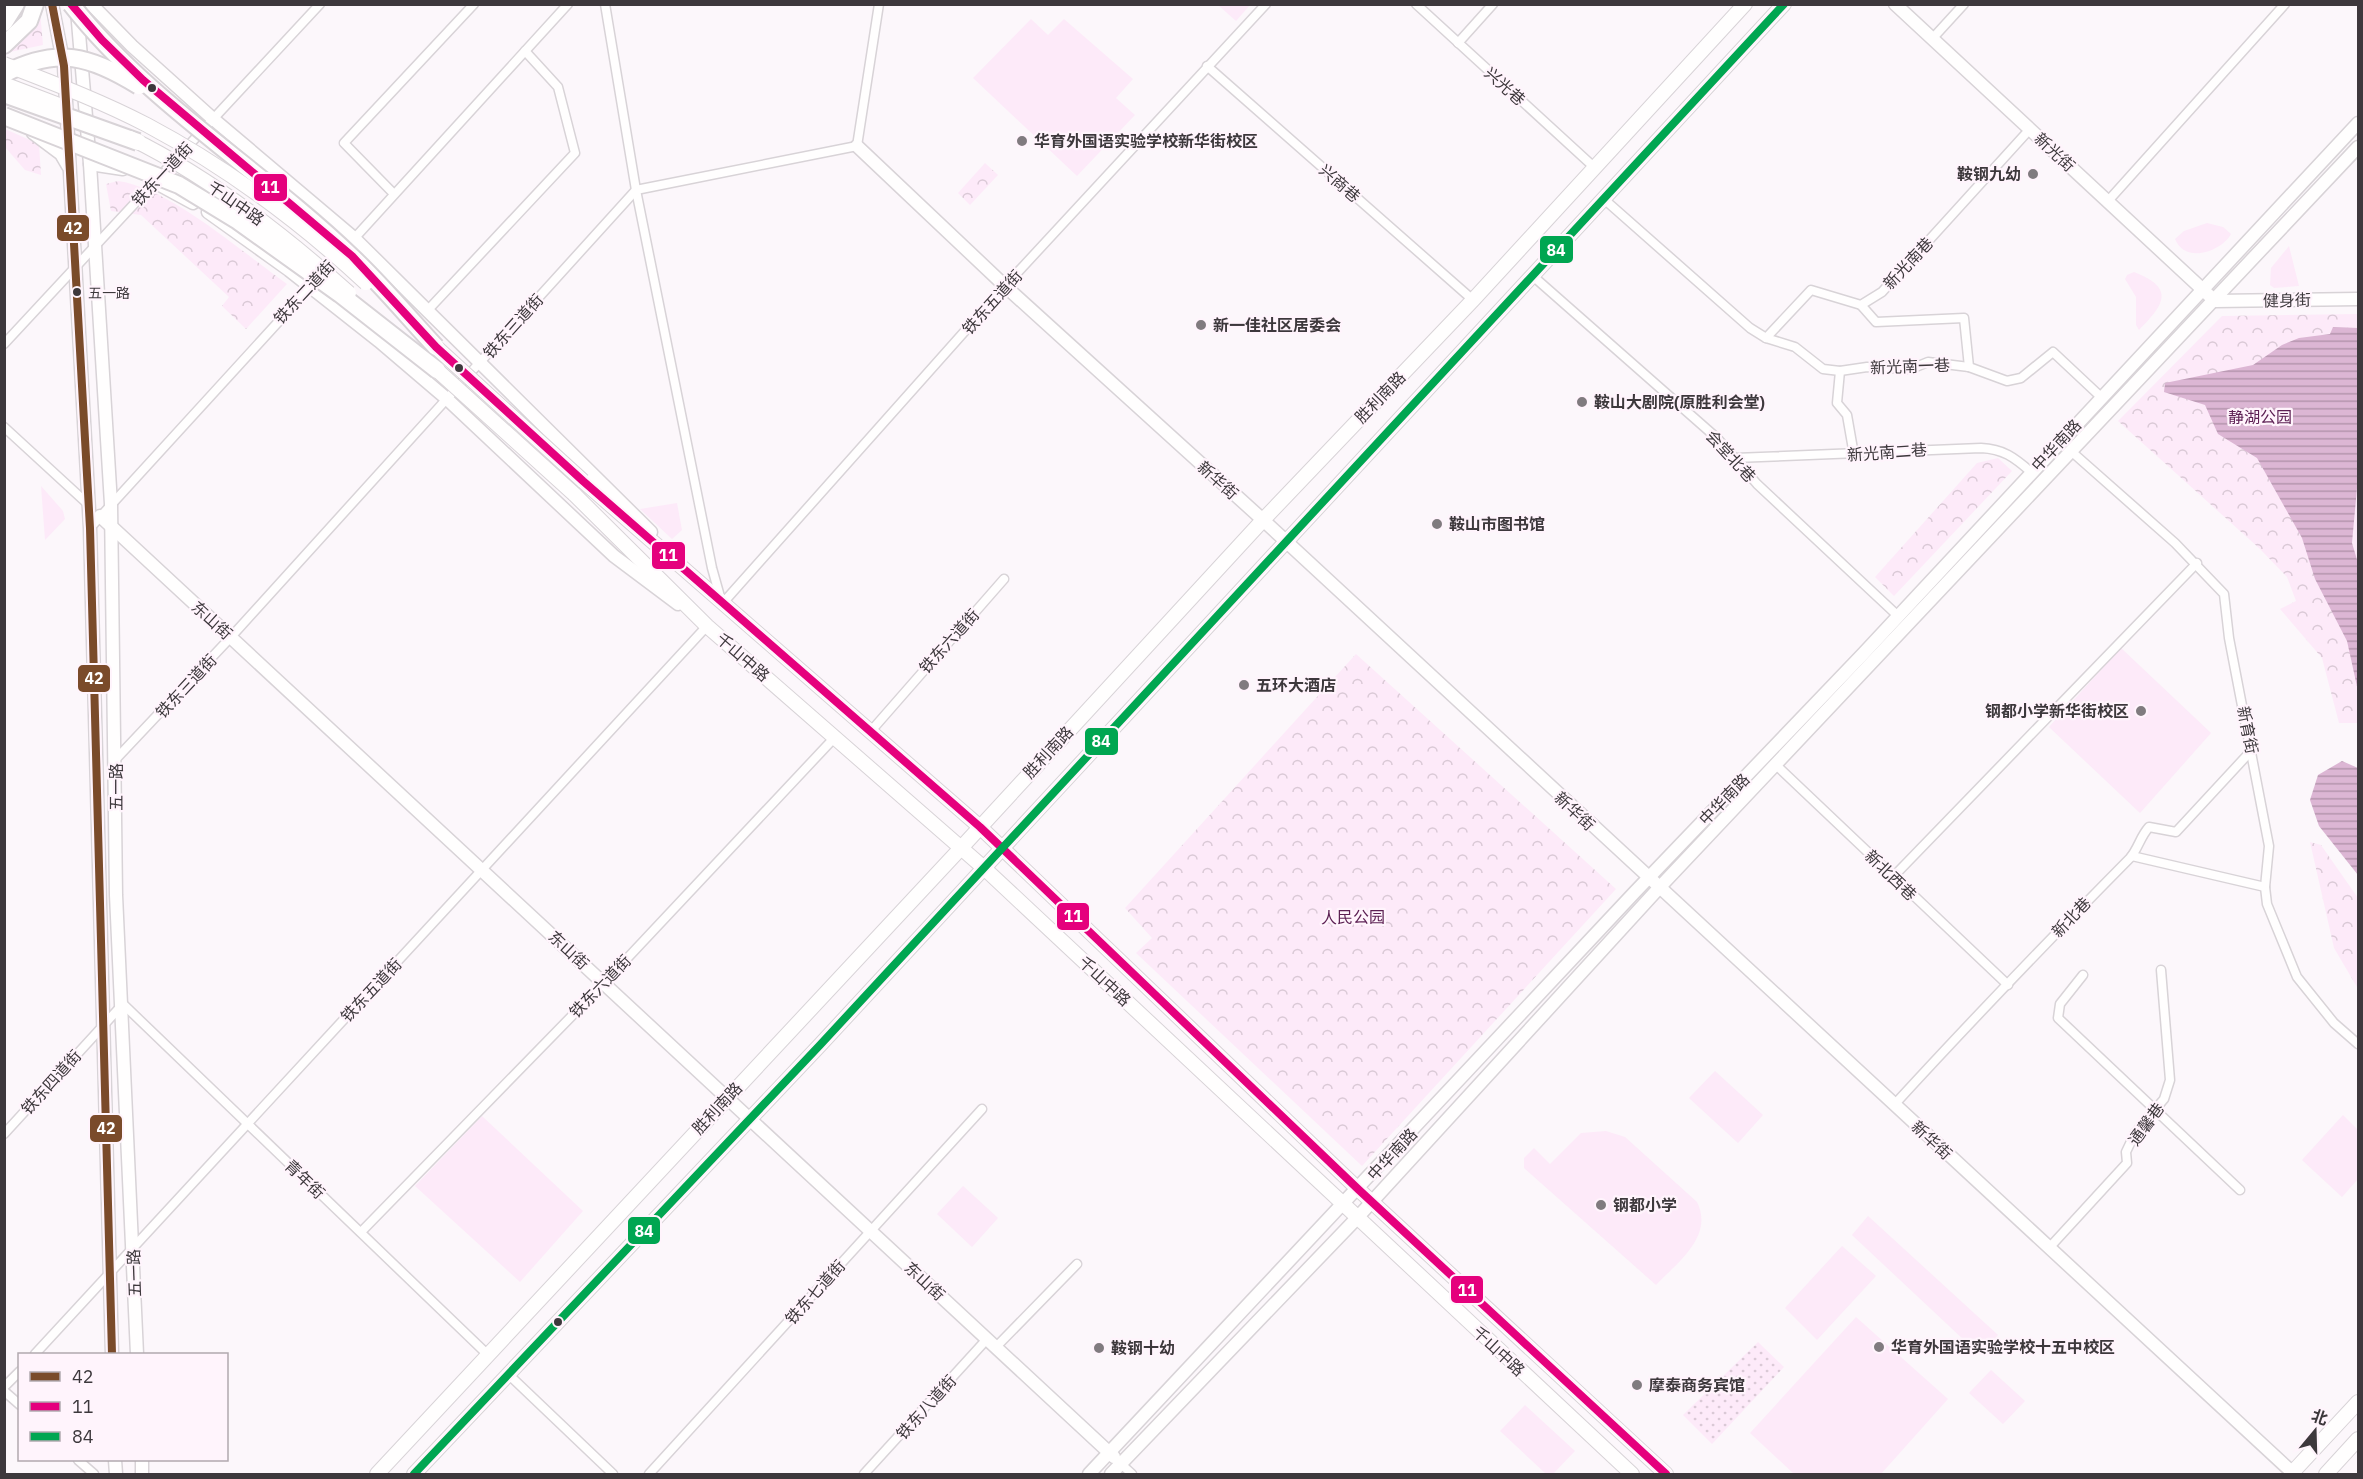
<svg xmlns="http://www.w3.org/2000/svg" width="2363" height="1479" font-family="'IBM Plex Sans','Noto Sans SC',sans-serif">
<defs>
<pattern id="forest-crowns" width="20" height="18" patternUnits="userSpaceOnUse" patternTransform="scale(1.5)"><rect width="20" height="18" fill="#fdeaf9"/><path d="M2 6a3 3 0 1 1 6 0M12 15a3 3 0 1 1 6 0" fill="none" stroke="#dac9d6"/></pattern>
<pattern id="garden-dots" width="8" height="8" patternUnits="userSpaceOnUse" patternTransform="scale(1.5)"><rect width="8" height="8" fill="#fdeaf9"/><path d="M2 2h.1M6 6h.1" fill="none" stroke="#dac9d6" stroke-width="1.8" stroke-linecap="round"/></pattern>
<pattern id="water-rules" width="6" height="5" patternUnits="userSpaceOnUse" patternTransform="scale(1.5)"><rect width="6" height="5" fill="#dcb6d4"/><path d="M0 2.5h6" fill="none" stroke="#b495ad"/></pattern>
</defs>
<rect width="100%" height="100%" fill="#fcf7fb"/>
<!-- grass -->
<g fill="#fdeaf9">
<path d="M1250,5L1236,21L1218,5L1250,4Z"/>
<path d="M1031,19L1048,35L1064,19L1133,79L1116,98L1135,115L1077,176L973,78Z"/>
<path d="M2207,223L2223,227L2231,234C2221,252 2185,264 2175,239L2184,231Z"/>
<path d="M2289,246L2299,286L2274,288L2270,285L2271,268Z"/>
<path d="M2134,272C2175,288 2165,304 2139,330L2136,325V297L2125,279L2127,275Z"/>
<path d="M41,486L63,511L65,519L45,540Z"/>
<path d="M677,503L682,530L672,539L640,509Z"/>
<path d="M2121,648L2211,733L2140,813L2049,727Z"/>
<path d="M1715,1071L1763,1115L1738,1143L1689,1098Z"/>
<path d="M2343,1115L2358,1130V1179L2342,1197L2302,1160Z"/>
<path d="M482,1116L583,1211L520,1282L415,1186Z"/>
<path d="M1606,1131L1625,1137L1697,1202C1714,1236 1678,1262 1656,1285L1524,1168V1158L1534,1148L1550,1164L1581,1133Z"/>
<path d="M963,1186L998,1218L972,1247L937,1214Z"/>
<path d="M1868,1216L1998,1335L1980,1355L1852,1235Z"/>
<path d="M1842,1246L1876,1276L1817,1340L1785,1308Z"/>
<path d="M1856,1317L1948,1399L1881,1474H1794L1750,1433Z"/>
<path d="M1991,1370L2025,1401L2003,1424L1969,1393Z"/>
<path d="M1525,1405L1575,1451L1553,1474H1546L1500,1431Z"/>
</g>
<!-- forest -->
<g fill="url(#forest-crowns)">
<path d="M40,11L43,45L5,53C21,43 32,28 40,11Z"/>
<path d="M5,129L39,144L41,175L25,170L5,147Z"/>
<path d="M985,163L998,175L970,205L958,193Z"/>
<path d="M118,181C170,188 243,253 287,284L246,329L222,306L229,297L141,215L111,211L106,184Z"/>
<path d="M2358,314V723H2339L2322,658L2280,609L2296,601L2287,577L2260,549L2118,421L2222,316Z"/>
<path d="M1998,458L2012,471L1894,596L1875,577L1977,463Z"/>
<path d="M1356,654L1616,889L1362,1166L1136,953L1152,938L1125,908Z"/>
<path d="M2310,842L2321,845L2358,898L2357,987L2334,948Z"/>
</g>
<!-- garden -->
<path fill="url(#garden-dots)" d="M1758,1342L1784,1367L1712,1444L1683,1415Z"/>
<!-- water -->
<g fill="url(#water-rules)">
<path d="M2333,327L2358,328V477L2352,543L2358,563V691L2347,641L2315,579L2302,538L2257,458L2218,434L2205,405L2164,392L2165,383L2253,365L2282,345L2299,338L2330,334Z"/>
<path d="M2342,761L2358,768V875L2319,826L2310,800L2318,775Z"/>
</g>
<g fill="none" stroke-linecap="round" stroke-linejoin="round">
<!-- street casing -->
<g stroke="#d8d3d7" stroke-width="11">
<g id="street">
<path d="M605,4L636,190L712,568L721,600"/>
<path d="M1416,4L1595,168"/>
<path d="M1932,39L1964,4"/>
<path d="M1458,43L1493,4"/>
<path d="M1207,66L1473,300"/>
<path d="M394,194L344,143L474,4"/>
<path d="M1605,200L1750,328L1766,338L1795,347L1823,369L1840,371L1867,367L1911,369L1928,362L1969,367L2007,381L2021,378L2053,352L2101,397"/>
<path d="M2108,201L2285,4"/>
<path d="M351,242L568,4"/>
<path d="M1534,277L1718,439L1757,484L1897,615"/>
<path d="M1861,305L1876,322L1964,318L1969,367"/>
<path d="M427,311L575,153L558,87L525,51"/>
<path d="M1766,338L1811,290L1861,305L1882,292L2030,129"/>
<path d="M4,344L320,4"/>
<path d="M1840,371L1837,403L1847,415L1854,455"/>
<path d="M4,427L90,506"/>
<path d="M2072,452L2175,543L2224,594L2229,638L2269,846L2265,887L2267,904L2297,977L2334,1023L2358,1044"/>
<path d="M1735,458L1981,448C2003,449 2014,457 2031,472"/>
<path d="M90,528L312,285"/>
<path d="M722,604L1005,286L1266,4"/>
<path d="M871,731L1004,579"/>
<path d="M115,760L231,637L636,190L857,146L879,4"/>
<path d="M1776,765L2008,985"/>
<path d="M2132,856L2265,887"/>
<path d="M1893,877L2197,563"/>
<path d="M2083,975L2060,1004L2058,1018L2240,1190"/>
<path d="M1894,1105C1971,1021 2050,939 2130,858C2138,849 2140,837 2149,827L2176,832L2251,751"/>
<path d="M4,1134L123,1004L487,1354"/>
<path d="M361,1232L604,983L836,736"/>
<path d="M2049,1248L2127,1163L2126,1152L2135,1133L2164,1099L2170,1080L2161,970"/>
<path d="M996,1347L1077,1264"/>
<path d="M35,1354L707,626"/>
<path d="M508,1374L613,1474"/>
<path d="M4,1387L20,1371"/>
<path d="M4,1391L20,1405"/>
<path d="M78,1460L94,1474"/>
<path d="M1121,1464L1132,1474"/>
<path d="M649,1474L982,1109"/>
<path d="M864,1474L987,1339"/>
</g>
</g>
<!-- secondary casing -->
<g stroke="#d8d3d7" stroke-width="15">
<g id="secondary">
<path d="M52,4L64,66L90,528L112,1354"/>
<path d="M91,4L132,46L212,118L354,238L651,532"/>
<path d="M1895,4L2215,301L2358,299"/>
<path d="M77,10L90,164L111,504L116,895L137,1354"/>
<path d="M33,133L61,154L68,166"/>
<path d="M857,146L1005,286L1263,520L2294,1474"/>
<path d="M90,164L123,169"/>
<path d="M158,184L193,203"/>
<path d="M208,212L289,270L379,341L447,399L614,556L678,604"/>
<path d="M100,516L1114,1457"/>
<path d="M115,1460L116,1474"/>
<path d="M142,1460V1474"/>
<path d="M1089,1474L1634,893L1863,654L2358,123"/>
<path d="M1111,1474L1357,1218L1658,889L2358,147"/>
</g>
</g>
<!-- primary casing -->
<g stroke="#d8d3d7" stroke-width="16">
<g id="primary">
<path d="M583,481L980,827L1359,1190L1666,1474"/>
<path d="M574,494L707,626L984,868L1632,1474"/>
<path d="M377,1474L961,848L1263,520L1473,300L1745,4"/>
<path d="M414,1474L820,1045L1784,4"/>
<path d="M2291,1474L2358,1402"/>
<path d="M2326,1474L2358,1439"/>
</g>
</g>
<!-- highway casing -->
<g stroke="#d8d3d7" stroke-width="20">
<g id="highway">
<path d="M4,23L16,4"/>
<path d="M4,45L29,21L35,4"/>
</g>
</g>
<!-- street -->
<use href="#street" stroke="#fffefe" stroke-width="8"/>
<!-- secondary -->
<use href="#secondary" stroke="#fffefe" stroke-width="12"/>
<!-- primary -->
<use href="#primary" stroke="#fffefe" stroke-width="14"/>
<!-- highway -->
<use href="#highway" stroke="#fffefe" stroke-width="16"/>
<!-- primary-bridge casing -->
<g stroke="#d8d3d7" stroke-width="16" stroke-linecap="butt">
<g id="primary-bridge">
<path d="M4,64C53,83 101,101 147,125C226,167 300,222 366,283"/>
<path d="M4,84L59,105"/>
<path d="M130,138C210,177 283,234 349,293"/>
<path d="M436,347L583,481"/>
<path d="M437,370L574,494"/>
</g>
</g>
<!-- highway-bridge casing -->
<g stroke="#d8d3d7" stroke-width="20" stroke-linecap="butt">
<g id="highway-bridge">
<path d="M71,4C149,104 262,170 352,257C382,285 408,317 436,347"/>
<path d="M4,74C57,46 91,56 139,86"/>
<path d="M4,94L138,142"/>
<path d="M4,116L179,185L238,221L340,294L437,370"/>
</g>
</g>
<!-- primary-bridge -->
<use href="#primary-bridge" stroke="#fffefe" stroke-width="14"/>
<!-- highway-bridge -->
<use href="#highway-bridge" stroke="#fffefe" stroke-width="16"/>
<!-- bus-1 casing -->
<g stroke="#fff4fc" stroke-width="12">
<path id="bus-1" d="M52,4L64,66L90,528L112,1354"/>
</g>
<!-- bus-2 casing -->
<g stroke="#fff4fc" stroke-width="12">
<path id="bus-2" d="M71,4L102,40L143,80L352,256L436,347L583,481L980,827L1359,1190L1666,1474"/>
</g>
<!-- bus-3 casing -->
<g stroke="#fff4fc" stroke-width="12">
<path id="bus-3" d="M414,1474L820,1045L1784,4"/>
</g>
<!-- bus-1 -->
<use href="#bus-1" stroke="#7a4b2a" stroke-width="8"/>
<!-- bus-2 -->
<use href="#bus-2" stroke="#e5007d" stroke-width="8"/>
<!-- bus-3 -->
<use href="#bus-3" stroke="#00a651" stroke-width="8"/>
</g>
<!-- markers -->
<g fill="#3d383c" stroke="#fff4fc" stroke-width="2">
<circle cx="152" cy="88" r="5"/>
<circle cx="77" cy="292" r="5"/>
<circle cx="459" cy="368" r="5"/>
<circle cx="558" cy="1322" r="5"/>
</g>
<g fill="#807b7f" stroke="#fff4fc" stroke-width="2">
<circle cx="1022" cy="141" r="6"/>
<circle cx="2033" cy="174" r="6"/>
<circle cx="1201" cy="325" r="6"/>
<circle cx="1582" cy="402" r="6"/>
<circle cx="1437" cy="524" r="6"/>
<circle cx="1244" cy="685" r="6"/>
<circle cx="2141" cy="711" r="6"/>
<circle cx="1601" cy="1205" r="6"/>
<circle cx="1879" cy="1347" r="6"/>
<circle cx="1099" cy="1348" r="6"/>
<circle cx="1637" cy="1385" r="6"/>
</g>
<g text-anchor="middle" stroke-width="4.5" stroke-linejoin="round" paint-order="stroke">
<!-- bus labels -->
<g font-size="14" fill="#3d383c" stroke="#fff4fc" text-anchor="start">
<text x="88" y="298">五一路</text>
</g>
<!-- street labels -->
<g font-size="16" fill="#3d383c" stroke="#fff4fc">
<text transform="translate(1505 86) rotate(42)" y="6">兴光巷</text>
<text transform="translate(2055 152) rotate(43)" y="6">新光街</text>
<text transform="translate(162 174) rotate(-47)" y="6">铁东一道街</text>
<text transform="translate(1340 183) rotate(41)" y="6">兴商巷</text>
<text transform="translate(236 203) rotate(35)" y="6">千山中路</text>
<text transform="translate(1908 263) rotate(-47)" y="6">新光南巷</text>
<text transform="translate(304 292) rotate(-47)" y="6">铁东二道街</text>
<text transform="translate(2287 300) rotate(-1)" y="6">健身街</text>
<text transform="translate(992 302) rotate(-48)" y="6">铁东五道街</text>
<text transform="translate(513 326) rotate(-48)" y="6">铁东三道街</text>
<text transform="translate(1910 366) rotate(-2)" y="6">新光南一巷</text>
<text transform="translate(1380 397) rotate(-46)" y="6">胜利南路</text>
<text transform="translate(2056 445) rotate(-47)" y="6">中华南路</text>
<text transform="translate(1887 452) rotate(-4)" y="6">新光南二巷</text>
<text transform="translate(1731 456) rotate(47)" y="6">会堂北巷</text>
<text transform="translate(1218 480) rotate(42)" y="6">新华街</text>
<text transform="translate(212 620) rotate(42)" y="6">东山街</text>
<text transform="translate(949 641) rotate(-48)" y="6">铁东六道街</text>
<text transform="translate(743 657) rotate(41)" y="6">千山中路</text>
<text transform="translate(186 686) rotate(-47)" y="6">铁东三道街</text>
<text transform="translate(2248 730) rotate(79)" y="6">新育街</text>
<text transform="translate(1048 752) rotate(-47)" y="6">胜利南路</text>
<text transform="translate(116 787) rotate(-90)" y="6">五一路</text>
<text transform="translate(1724 799) rotate(-46)" y="6">中华南路</text>
<text transform="translate(1575 811) rotate(43)" y="6">新华街</text>
<text transform="translate(1891 875) rotate(44)" y="6">新北西巷</text>
<text transform="translate(2071 917) rotate(-46)" y="6">新北巷</text>
<text transform="translate(569 950) rotate(43)" y="6">东山街</text>
<text transform="translate(1105 981) rotate(43)" y="6">千山中路</text>
<text transform="translate(600 986) rotate(-46)" y="6">铁东六道街</text>
<text transform="translate(371 990) rotate(-47)" y="6">铁东五道街</text>
<text transform="translate(51 1082) rotate(-48)" y="6">铁东四道街</text>
<text transform="translate(717 1108) rotate(-47)" y="6">胜利南路</text>
<text transform="translate(2146 1124) rotate(-54)" y="6">通馨巷</text>
<text transform="translate(1932 1140) rotate(43)" y="6">新华街</text>
<text transform="translate(1392 1154) rotate(-47)" y="6">中华南路</text>
<text transform="translate(305 1179) rotate(44)" y="6">青年街</text>
<text transform="translate(134 1273) rotate(-92)" y="6">五一路</text>
<text transform="translate(925 1281) rotate(43)" y="6">东山街</text>
<text transform="translate(815 1292) rotate(-48)" y="6">铁东七道街</text>
<text transform="translate(1499 1351) rotate(43)" y="6">千山中路</text>
<text transform="translate(926 1407) rotate(-48)" y="6">铁东八道街</text>
</g>
<!-- poi labels -->
<g font-size="16" font-weight="bold" fill="#3d383c" stroke="#fff4fc" text-anchor="start">
<text x="1034" y="147">华育外国语实验学校新华街校区</text>
<text x="2021" y="180" text-anchor="end">鞍钢九幼</text>
<text x="1213" y="331">新一佳社区居委会</text>
<text x="1594" y="408">鞍山大剧院(原胜利会堂)</text>
<text x="1449" y="530">鞍山市图书馆</text>
<text x="1256" y="691">五环大酒店</text>
<text x="2129" y="717" text-anchor="end">钢都小学新华街校区</text>
<text x="1613" y="1211">钢都小学</text>
<text x="1891" y="1353">华育外国语实验学校十五中校区</text>
<text x="1111" y="1354">鞍钢十幼</text>
<text x="1649" y="1391">摩泰商务宾馆</text>
</g>
<!-- park labels -->
<g font-size="16" fill="#5d2054" stroke="#fff4fc">
<text x="2260" y="423">静湖公园</text>
<text x="1353" y="923">人民公园</text>
</g>
</g>
<g stroke="#fff4fc" stroke-width="2">
<rect x="253" y="173" width="35" height="29" rx="6" fill="#e5007d"/>
<rect x="56" y="214" width="34" height="28" rx="6" fill="#7a4b2a"/>
<rect x="1539" y="235" width="35" height="29" rx="6" fill="#00a651"/>
<rect x="651" y="541" width="35" height="29" rx="6" fill="#e5007d"/>
<rect x="77" y="664" width="34" height="29" rx="6" fill="#7a4b2a"/>
<rect x="1084" y="727" width="35" height="29" rx="6" fill="#00a651"/>
<rect x="1056" y="902" width="34" height="29" rx="6" fill="#e5007d"/>
<rect x="89" y="1114" width="34" height="29" rx="6" fill="#7a4b2a"/>
<rect x="627" y="1216" width="34" height="29" rx="6" fill="#00a651"/>
<rect x="1450" y="1275" width="34" height="29" rx="6" fill="#e5007d"/>
</g>
<g font-size="16" text-anchor="middle" font-weight="bold" fill="#fff">
<text x="270" y="193">11</text>
<text x="73" y="234">42</text>
<text x="1556" y="256">84</text>
<text x="668" y="561">11</text>
<text x="94" y="684">42</text>
<text x="1101" y="747">84</text>
<text x="1073" y="922">11</text>
<text x="106" y="1134">42</text>
<text x="644" y="1237">84</text>
<text x="1467" y="1296">11</text>
</g>
<!-- border -->
<rect width="2363" height="1479" fill="none" stroke="#3d383c" stroke-width="12"/>
<!-- legend -->
<rect x="18" y="1353" width="210" height="108" fill="#fff4fc" stroke="#b1a9af" stroke-width="1.5"/>
<rect x="30" y="1372" width="30" height="9" fill="#7a4b2a" stroke="#b1a9af" stroke-width="1.5"/>
<text x="72" y="1383" font-size="18" fill="#3d383c">42</text>
<rect x="30" y="1402" width="30" height="9" fill="#e5007d" stroke="#b1a9af" stroke-width="1.5"/>
<text x="72" y="1413" font-size="18" fill="#3d383c">11</text>
<rect x="30" y="1432" width="30" height="9" fill="#00a651" stroke="#b1a9af" stroke-width="1.5"/>
<text x="72" y="1443" font-size="18" fill="#3d383c">84</text>
<!-- north arrow -->
<g transform="translate(2315 1431) rotate(19)" stroke="#fff4fc" stroke-width="4.5" paint-order="stroke">
<path d="M0-4.5L10 22L0 15L-10 22Z" fill="#3d383c"/>
<text y="-9" font-size="16" font-weight="bold" text-anchor="middle" fill="#3d383c">北</text>
</g>
</svg>
